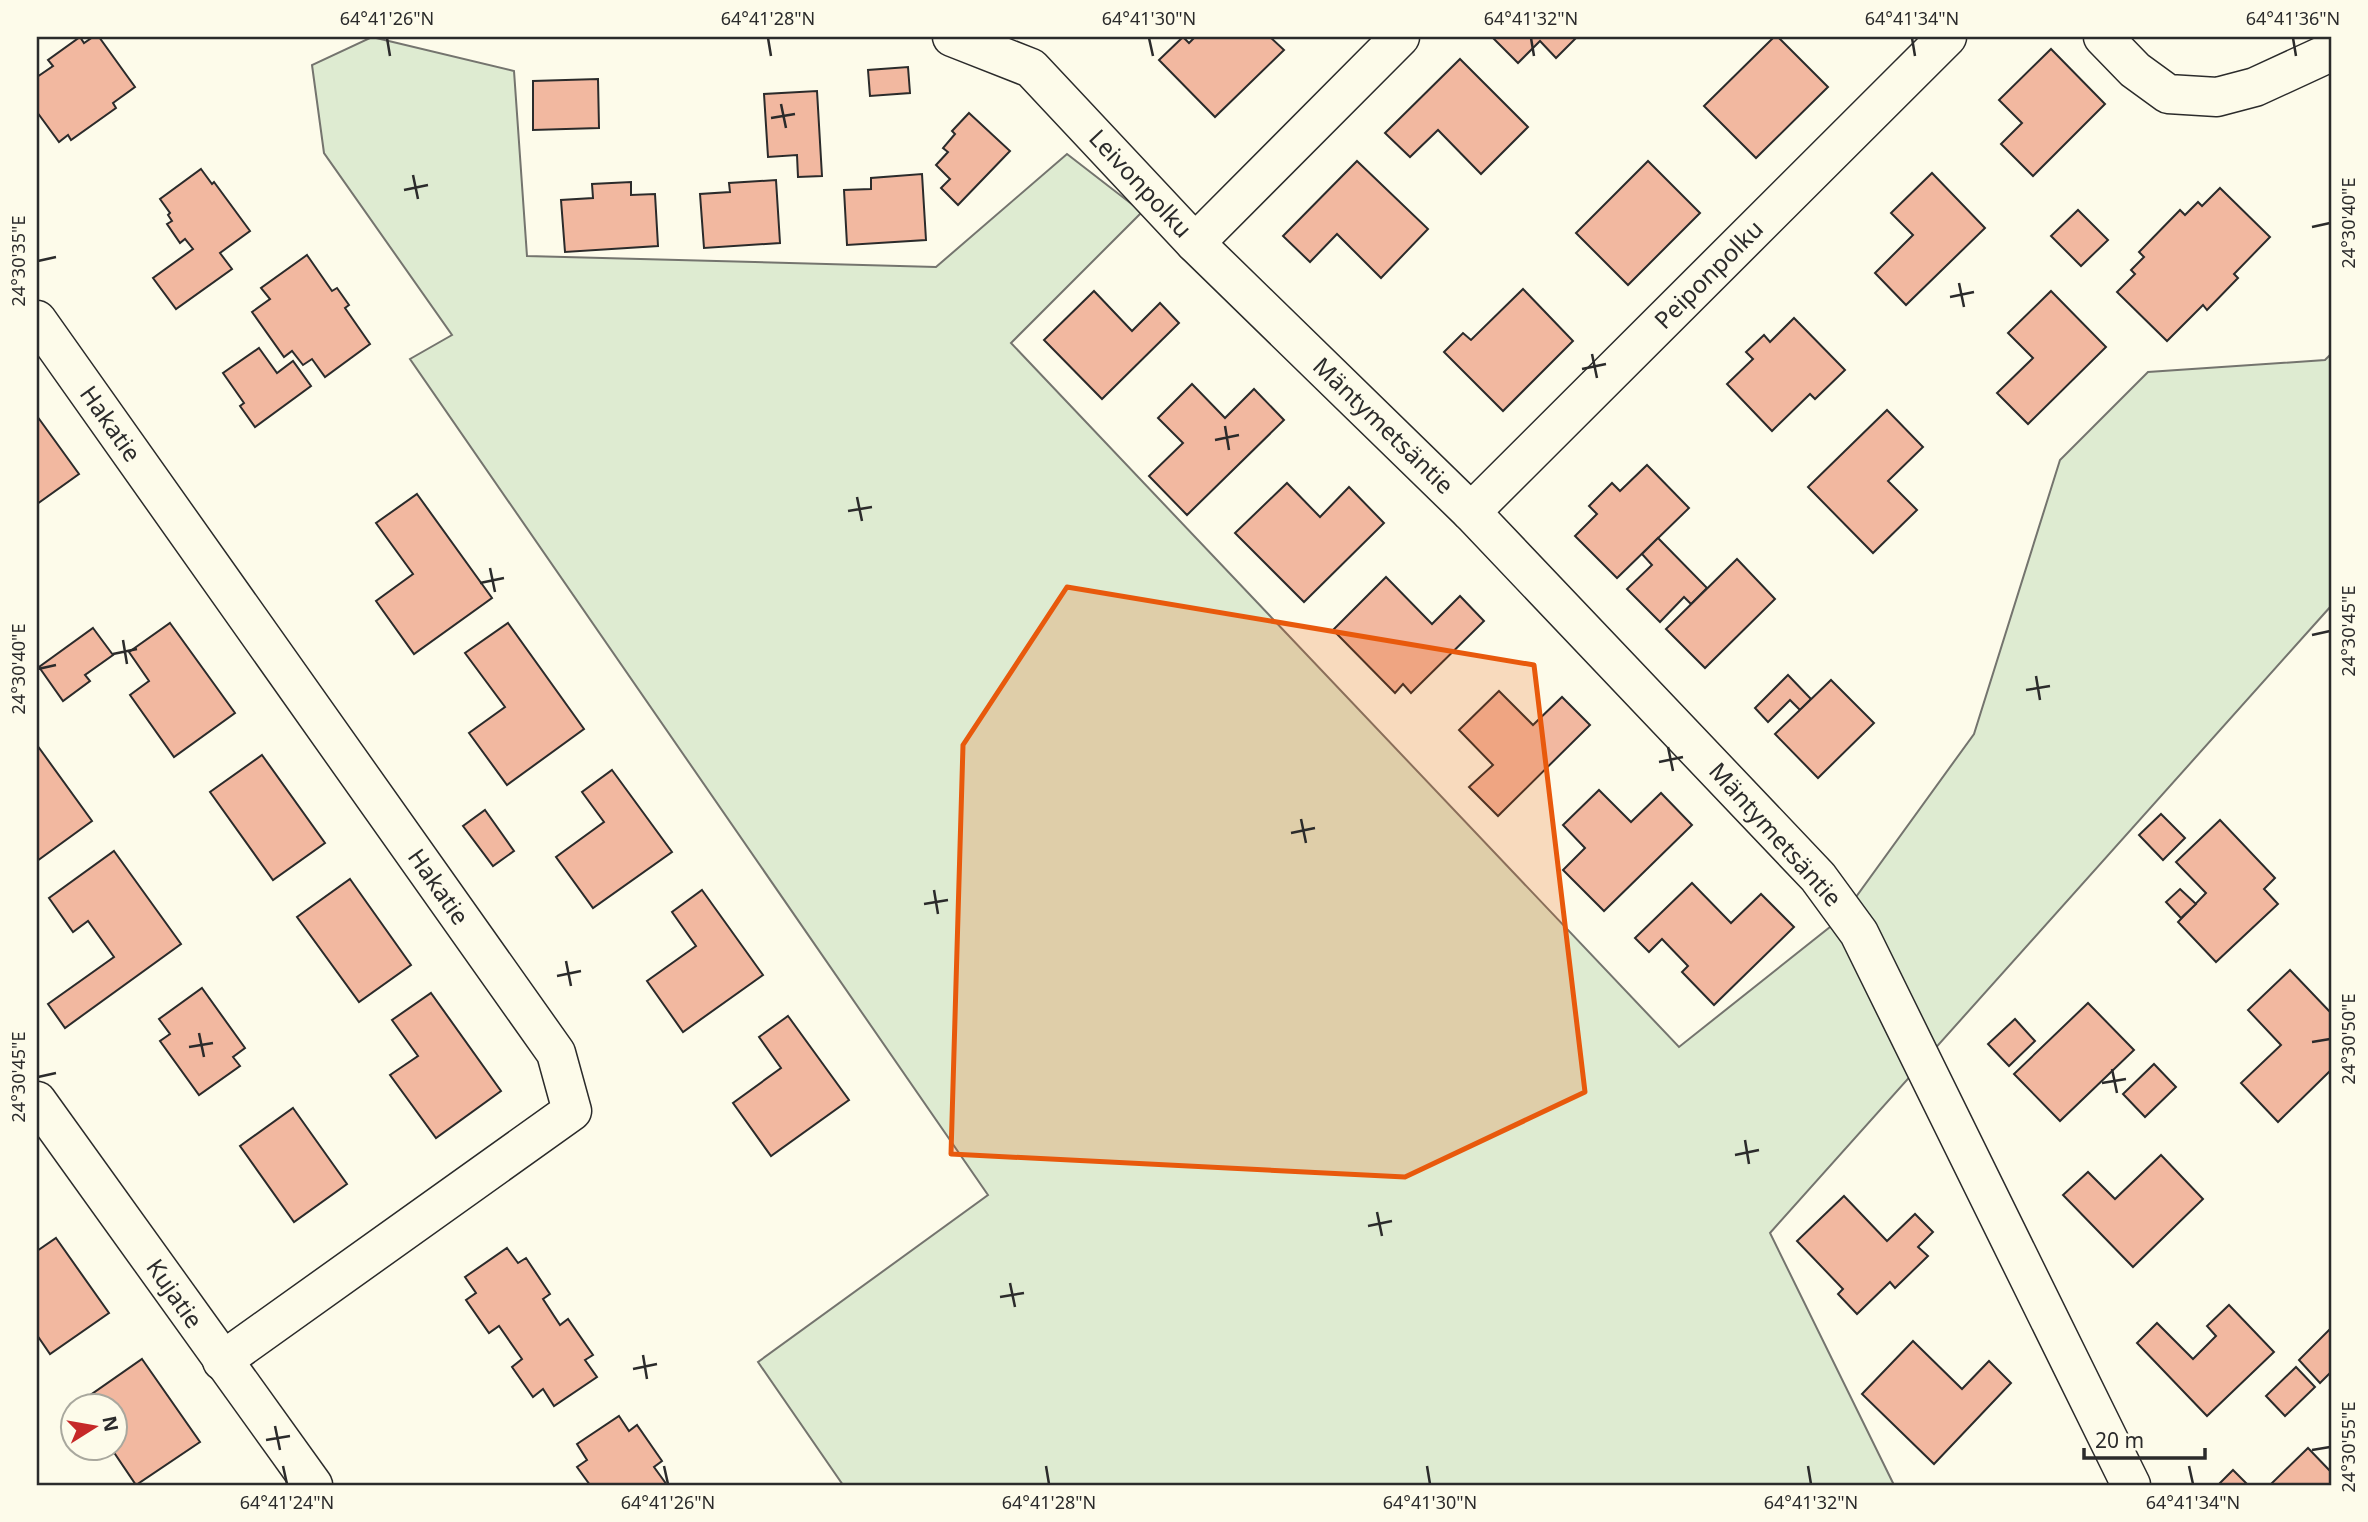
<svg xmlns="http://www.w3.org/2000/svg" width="2368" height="1522" font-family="'Noto Sans',sans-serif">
<rect width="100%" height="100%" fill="#fdfbea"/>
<!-- green -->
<path fill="#deebd1" stroke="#74746e" stroke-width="2" d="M372,37L514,71L527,256L936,267L1067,154L1142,212L1011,343L1679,1047L1840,919L1974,734L2060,460L2148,372L2325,360L2331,354V606L1770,1233L1894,1485H843L758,1362L988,1195L410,359L452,335L324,153L312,65Z"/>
<!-- building -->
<g fill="#f2b8a0" stroke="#2b2b2b" stroke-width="2">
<path d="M80,37L84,43L93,37H99L135,87L113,103L116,108L71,140L68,135L59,142L37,112V77L53,66L48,60Z"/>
<path d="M1183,37L1189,43L1195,37H1270L1284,50L1215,117L1159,60Z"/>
<path d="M1492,37H1577L1556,58L1540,41L1518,63Z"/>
<path d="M1774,37H1778L1828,87L1756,158L1704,106Z"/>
<path d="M2051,49L2105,104L2033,176L2001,144L2022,123L1999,100Z"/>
<path d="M1460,59L1528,127L1481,174L1438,130L1410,157L1385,133Z"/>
<path d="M908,67L910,93L870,96L868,70Z"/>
<path d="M598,79L599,128L533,130V81Z"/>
<path d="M817,91L822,176L798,177L797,155L768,157L764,94Z"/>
<path d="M969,113L1010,151L958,205L941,188L950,179L936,165L948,152L943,148L955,134L952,131Z"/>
<path d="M1357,161L1428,229L1381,278L1337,234L1310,262L1283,236Z"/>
<path d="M1648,161L1700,213L1628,285L1576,233Z"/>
<path d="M201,169L212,184L214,182L250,231L220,253L232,269L176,309L153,278L193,249L185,239L180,243L167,224L172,221L168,215L170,213L160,199Z"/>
<path d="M1932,173L1985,228L1906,305L1875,273L1913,235L1891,213Z"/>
<path d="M922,174L926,240L847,245L844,190L871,189V178Z"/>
<path d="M776,180L780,243L704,248L700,194L730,192L729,183Z"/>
<path d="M631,182V195L655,194L658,246L565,252L561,200L593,198L592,184Z"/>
<path d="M2220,188L2270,237L2234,274L2238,278L2207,310L2203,305L2167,341L2117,292L2135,274L2131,270L2144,257L2139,252L2180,210L2185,215L2198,202L2202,206Z"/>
<path d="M2078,210L2108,240L2081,266L2051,236Z"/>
<path d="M307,255L332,291L337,288L349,305L345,308L370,344L325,377L312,359L303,365L292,351L284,357L252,312L270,299L261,288Z"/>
<path d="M1523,289L1573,341L1503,411L1444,352L1463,333L1471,340Z"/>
<path d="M1094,291L1132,331L1160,303L1179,323L1102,399L1044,340Z"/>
<path d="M2051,291L2106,347L2028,424L1997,393L2033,358L2008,333Z"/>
<path d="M1794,318L1845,370L1815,399L1810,394L1772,431L1727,384L1753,359L1746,352L1764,335L1770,342Z"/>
<path d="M259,348L277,373L293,361L311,386L255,427L240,406L244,403L223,373Z"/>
<path d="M1192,384L1225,418L1254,389L1284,420L1187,515L1149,476L1183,443L1158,418Z"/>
<path d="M1887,410L1923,447L1888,481L1917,510L1873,553L1808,487Z"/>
<path d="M37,416L79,474L37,504Z"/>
<path d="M1647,465L1689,508L1617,578L1575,536L1597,514L1589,506L1612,483L1620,491Z"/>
<path d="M1287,483L1320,517L1349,487L1384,523L1304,602L1235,533Z"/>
<path d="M417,494L492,598L414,654L376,601L413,574L376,523Z"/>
<path d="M1658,538L1707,588L1691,604L1684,597L1660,622L1627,589L1652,565L1642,554Z"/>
<path d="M1737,559L1775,599L1705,668L1666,629Z"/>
<path d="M1386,577L1432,624L1460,596L1484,621L1411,693L1403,684L1395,693L1333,630Z"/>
<path d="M170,623L235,713L174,757L130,695L149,681L129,652Z"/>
<path d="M508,623L584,729L507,785L469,733L505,707L465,653Z"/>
<path d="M93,628L113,655L85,675L90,681L63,701L39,667Z"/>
<path d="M1788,675L1811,699L1800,710L1790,700L1768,722L1755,708Z"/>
<path d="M1831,680L1874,723L1818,778L1775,734Z"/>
<path d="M1499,691L1533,725L1562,697L1590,725L1498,816L1469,787L1493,765L1459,730Z"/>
<path d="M37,745L92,821L37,861Z"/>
<path d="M262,755L325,843L273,880L210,792Z"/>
<path d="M612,770L672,852L593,908L556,857L604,822L582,792Z"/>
<path d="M1599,790L1631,822L1661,793L1692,825L1604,911L1563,870L1585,848L1563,825Z"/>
<path d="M485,810L514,851L493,866L463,826Z"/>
<path d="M2161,814L2185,838L2163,860L2139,835Z"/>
<path d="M2220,820L2275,878L2264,889L2278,904L2216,962L2178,922L2206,893L2176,862Z"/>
<path d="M114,851L181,944L65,1028L48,1004L114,957L88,921L73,932L49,898Z"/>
<path d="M350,879L411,965L359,1002L297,917Z"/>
<path d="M1692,883L1731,923L1761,894L1794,927L1714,1005L1682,972L1688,966L1662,939L1649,952L1635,938Z"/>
<path d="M2180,889L2196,904L2181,918L2166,902Z"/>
<path d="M702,890L763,975L683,1032L647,981L696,946L672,912Z"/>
<path d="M2290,970L2331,1013V1070L2278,1122L2241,1083L2281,1045L2248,1010Z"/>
<path d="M202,988L245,1048L233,1057L240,1066L199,1095L160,1041L170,1034L159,1019Z"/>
<path d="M431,993L501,1091L436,1138L390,1075L418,1056L392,1020Z"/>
<path d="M2088,1003L2134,1050L2060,1121L2014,1074Z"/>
<path d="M788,1016L849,1100L771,1156L733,1103L781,1068L759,1037Z"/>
<path d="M2015,1019L2035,1041L2009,1066L1988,1044Z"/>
<path d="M2154,1064L2176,1087L2145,1117L2123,1094Z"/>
<path d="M293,1108L347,1184L294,1222L240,1146Z"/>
<path d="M2161,1155L2203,1199L2133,1267L2063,1195L2088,1172L2115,1199Z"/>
<path d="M1844,1196L1887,1241L1915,1214L1933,1232L1918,1247L1928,1256L1895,1288L1890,1282L1857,1314L1838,1294L1843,1289L1797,1241Z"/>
<path d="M56,1238L109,1313L50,1354L37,1335V1251Z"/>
<path d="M507,1248L518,1263L526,1258L550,1294L543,1299L560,1325L568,1319L593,1355L585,1360L597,1377L554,1406L543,1389L533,1397L512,1367L522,1359L499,1326L489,1333L466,1300L476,1293L465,1277Z"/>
<path d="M2229,1305L2274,1352L2207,1416L2137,1343L2157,1323L2193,1359L2216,1336L2207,1326Z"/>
<path d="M2329,1330L2331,1333V1372L2320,1383L2299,1360Z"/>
<path d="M1913,1341L1962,1389L1989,1361L2011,1383L1934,1464L1862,1394Z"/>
<path d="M142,1359L200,1442L136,1485L111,1448H116V1406H82L79,1403Z"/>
<path d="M2296,1367L2315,1387L2285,1416L2266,1396Z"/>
<path d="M619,1416L629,1431L637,1425L662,1461L654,1467L667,1485H590L577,1467L587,1460L577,1444Z"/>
<path d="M2308,1448L2331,1472V1485H2270Z"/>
<path d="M2233,1470L2248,1485H2218Z"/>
</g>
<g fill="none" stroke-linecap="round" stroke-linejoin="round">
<!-- minor casing -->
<g stroke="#2b2b2b" stroke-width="41">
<g id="minor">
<path d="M952,37L1031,68L1195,243L1400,37"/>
<path d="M2103,37L2135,70L2168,94L2217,97L2255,87L2331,52"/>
<path d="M1195,243L1471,512L1818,877L1859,933L2131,1485"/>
<path d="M37,320L556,1053L572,1111L222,1361"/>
<path d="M1471,512L1947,37"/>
<path d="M37,1101L313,1485"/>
</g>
</g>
<!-- minor -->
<use href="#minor" stroke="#fdfbea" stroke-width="38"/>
</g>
<!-- marked area -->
<path fill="#e8590c" fill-opacity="0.2" stroke="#e8590c" stroke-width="5" stroke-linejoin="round" d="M1067,587L1534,665L1585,1092L1405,1177L951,1154L963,745Z"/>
<!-- ticks -->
<path fill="none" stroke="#2b2b2b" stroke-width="2.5" d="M387,38L390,56M768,38L771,56M1149,38L1153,56M1531,38L1534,56M1912,38L1915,56M2293,38L2296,56M781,104L786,128M771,118L795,114M413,175L418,199M404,190L428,185M2312,227L2330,223M38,261L56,257M1959,283L1964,307M1950,297L1974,292M1592,354L1597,378M1582,369L1606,364M1225,426L1229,450M1215,440L1239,435M857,497L862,521M848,511L872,507M490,568L495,592M480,583L504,578M2312,635L2330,631M123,640L127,664M113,654L137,649M38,669L56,665M2036,676L2040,700M2026,690L2050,686M1668,747L1673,771M1659,762L1683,757M1301,819L1306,843M1291,833L1315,828M934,890L938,914M924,904L948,900M566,961L571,986M557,976L581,971M199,1033L204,1057M2312,1042L2330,1039M189,1047L213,1043M2112,1069L2117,1093M38,1077L56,1073M2102,1083L2126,1079M1745,1140L1749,1164M1735,1155L1759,1150M1377,1212L1382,1236M1368,1226L1392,1221M1010,1283L1015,1307M1000,1297L1024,1293M643,1355L647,1379M633,1369L657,1364M275,1426L280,1450M266,1440L290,1436M2312,1450L2330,1447M283,1466L287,1484M664,1466L668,1484M1046,1466L1049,1484M1427,1466L1430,1484M1808,1466L1811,1484M2189,1466L2193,1484"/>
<g text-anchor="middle" stroke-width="5" stroke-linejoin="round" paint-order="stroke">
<!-- street labels -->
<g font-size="24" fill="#2b2b2b" stroke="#fdfbea">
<text transform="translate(1140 184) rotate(47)" y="8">Leivonpolku</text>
<text transform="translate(1709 275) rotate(-45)" y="8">Peiponpolku</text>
<text transform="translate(110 424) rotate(55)" y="8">Hakatie</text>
<text transform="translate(1383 426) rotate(44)" y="8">Mäntymetsäntie</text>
<text transform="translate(1775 835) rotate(48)" y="8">Mäntymetsäntie</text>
<text transform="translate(438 887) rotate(55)" y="8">Hakatie</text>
<text transform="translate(174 1294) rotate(55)" y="8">Kujatie</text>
</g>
</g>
<!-- border -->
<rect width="2368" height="1522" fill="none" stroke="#fdfbea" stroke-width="77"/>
<!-- north arrow -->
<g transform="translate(94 1427) rotate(79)"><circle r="33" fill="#fdfbea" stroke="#a9a89e" stroke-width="2"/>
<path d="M0-5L12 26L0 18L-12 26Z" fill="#c62828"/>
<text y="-10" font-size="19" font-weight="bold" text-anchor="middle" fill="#2b2b2b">N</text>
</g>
<!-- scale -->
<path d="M2084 1448v10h121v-10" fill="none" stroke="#2b2b2b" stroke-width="3.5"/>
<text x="2095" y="1448" font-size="21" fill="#2b2b2b" stroke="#fdfbea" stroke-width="5" paint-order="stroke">20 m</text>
<rect x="38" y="38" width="2292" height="1446" fill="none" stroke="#2b2b2b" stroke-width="2.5"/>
<g font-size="18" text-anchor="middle" fill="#2b2b2b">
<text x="387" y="25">64°41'26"N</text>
<text x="768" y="25">64°41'28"N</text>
<text x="1149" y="25">64°41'30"N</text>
<text x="1531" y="25">64°41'32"N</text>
<text x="1912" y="25">64°41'34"N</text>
<text x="2293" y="25">64°41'36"N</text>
<text transform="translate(2349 223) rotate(-90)" y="6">24°30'40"E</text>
<text transform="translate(19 261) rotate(-90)" y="6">24°30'35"E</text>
<text transform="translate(2349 631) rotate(-90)" y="6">24°30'45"E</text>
<text transform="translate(19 669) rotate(-90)" y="6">24°30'40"E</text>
<text transform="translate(2349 1039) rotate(-90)" y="6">24°30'50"E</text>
<text transform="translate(19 1077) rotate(-90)" y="6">24°30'45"E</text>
<text transform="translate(2349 1447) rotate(-90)" y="6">24°30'55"E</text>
<text x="287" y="1509">64°41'24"N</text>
<text x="668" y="1509">64°41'26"N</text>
<text x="1049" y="1509">64°41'28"N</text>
<text x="1430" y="1509">64°41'30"N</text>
<text x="1811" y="1509">64°41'32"N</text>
<text x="2193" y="1509">64°41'34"N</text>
</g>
</svg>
